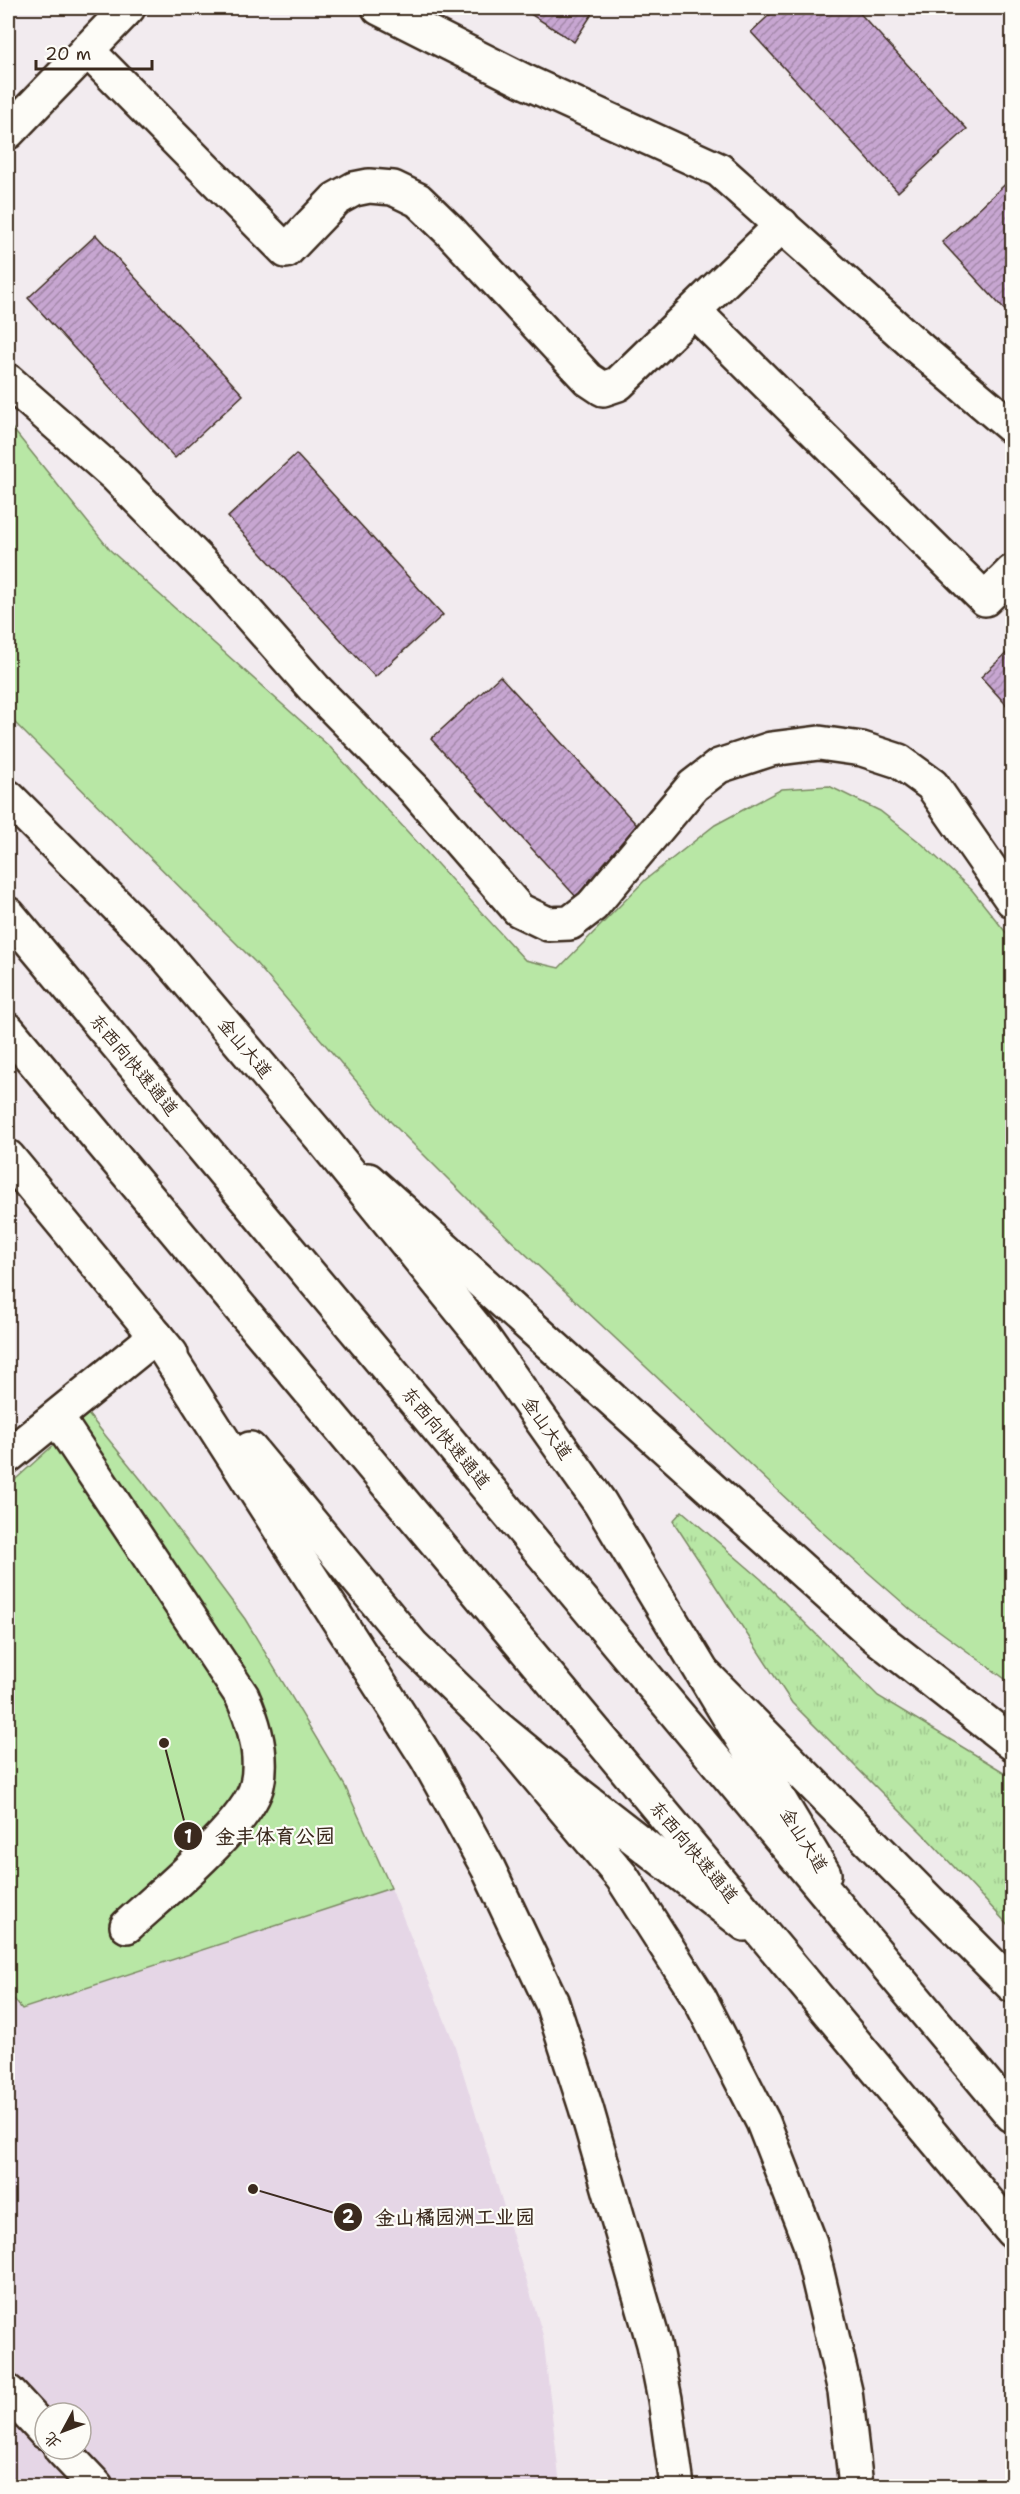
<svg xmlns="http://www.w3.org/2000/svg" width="1020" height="2494" font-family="'Shantell Sans','LXGW WenKai TC',sans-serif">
<defs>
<pattern id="grass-tufts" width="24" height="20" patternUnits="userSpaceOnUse" patternTransform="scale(1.5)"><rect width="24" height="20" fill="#b8e7a5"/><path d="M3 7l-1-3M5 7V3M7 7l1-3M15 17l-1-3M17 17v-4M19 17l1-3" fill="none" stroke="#9fc68e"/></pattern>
<pattern id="building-hatch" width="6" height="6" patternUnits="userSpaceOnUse" patternTransform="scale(1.5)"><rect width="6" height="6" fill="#c7a6d1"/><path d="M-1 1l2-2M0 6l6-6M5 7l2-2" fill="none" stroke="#a387a9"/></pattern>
</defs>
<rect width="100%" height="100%" fill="#f2ebef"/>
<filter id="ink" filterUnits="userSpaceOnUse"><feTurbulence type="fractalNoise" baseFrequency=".0167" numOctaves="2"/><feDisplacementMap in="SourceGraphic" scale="12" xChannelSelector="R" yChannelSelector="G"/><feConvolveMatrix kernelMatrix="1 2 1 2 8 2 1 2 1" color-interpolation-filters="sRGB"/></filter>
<g filter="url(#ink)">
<!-- built -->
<path fill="#e5d6e6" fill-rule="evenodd" d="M391,1888L454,2043L543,2335L560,2486H8V1992L23,2009ZM45,2413H81V2449H45Z"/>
<!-- grass -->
<path fill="url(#grass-tufts)" stroke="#7a8862" stroke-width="1.5" d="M682,1511L761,1579L878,1696L1012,1777V1929L927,1838L792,1703L673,1521Z"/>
<!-- park -->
<g fill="#b8e7a5" stroke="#7a8862" stroke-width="1.5">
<path d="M8,423L110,550L330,747L525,960L559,968L645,880L715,825L782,789L829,786L880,811L922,844L972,890L1012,940V1684L911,1610L823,1533L485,1216L391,1122L255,962L8,716Z"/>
<path d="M88,1414L143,1482L245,1619L345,1786L391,1888L22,2009L8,1992V1486Z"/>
</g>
<!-- building -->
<g fill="url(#building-hatch)" stroke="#3b2a1e" stroke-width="1.5">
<path d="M521,8H596L574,42Z"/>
<path d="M777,8H855L967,129L898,192L751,32Z"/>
<path d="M1011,179L1012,181V318L942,242Z"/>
<path d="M96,235L243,395L175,458L28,298Z"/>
<path d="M296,454L443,615L375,677L228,517Z"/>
<path d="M1012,648V711L981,677Z"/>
<path d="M500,676L647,836L578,899L431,739Z"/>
</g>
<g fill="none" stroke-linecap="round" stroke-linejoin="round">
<!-- minor casing -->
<g stroke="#3b2a1e" stroke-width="38">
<g id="minor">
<path d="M379,8L524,81L719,170L921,350L1012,427"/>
<path d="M87,50L286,251L336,199L354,189L369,186L393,188L418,200L450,231L588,379L603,389L618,384L782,225"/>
<path d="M8,132L128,8"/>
<path d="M694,311L985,599L1012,572"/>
<path d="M8,381L115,475L223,585L314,688L414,789L519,910L548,924L570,923L592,906L693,786L719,766L771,749L819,743L862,749L899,761L932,785L1012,900"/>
<path d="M368,1180L874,1635L1012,1743"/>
<path d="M57,1418L242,1696C254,1723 264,1755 257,1785C249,1823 157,1898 127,1926"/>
<path d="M8,1456L156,1336"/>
<path d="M8,2392L45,2432"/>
<path d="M61,2449L96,2486"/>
</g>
</g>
<!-- major casing -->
<g stroke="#3b2a1e" stroke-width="38">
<g id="major">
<path d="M8,797L163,952L323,1140L482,1336L600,1503L824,1874"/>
<path d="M8,1157L171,1354"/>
<path d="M156,1336L427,1758L488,1868L552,2003L586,2108L654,2344L665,2399L677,2486"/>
<path d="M250,1449L412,1645L494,1725L578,1794L745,1924"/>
</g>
</g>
<!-- highway casing -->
<g stroke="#3b2a1e" stroke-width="38">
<g id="highway">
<path d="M8,914L1012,2115"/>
<path d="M8,1030L1012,2231"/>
<path d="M706,1676L1012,1985"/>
<path d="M494,1725L622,1877L700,1999L763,2122L810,2243L845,2391L856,2486"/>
</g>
</g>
<!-- minor -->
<use href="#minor" stroke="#fdfcf7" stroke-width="33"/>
<!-- major -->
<use href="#major" stroke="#fdfcf7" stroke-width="33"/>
<!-- highway -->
<use href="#highway" stroke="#fdfcf7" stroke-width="33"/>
</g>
</g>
<g text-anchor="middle" stroke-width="4.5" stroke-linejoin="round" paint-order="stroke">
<!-- street labels -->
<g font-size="18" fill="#3b2a1e" stroke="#fdfcf7">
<text transform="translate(245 1048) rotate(50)" y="6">金山大道</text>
<text transform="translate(134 1065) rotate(50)" y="6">东西向快速通道</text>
<text transform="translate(547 1428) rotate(55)" y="6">金山大道</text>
<text transform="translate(446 1438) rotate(50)" y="6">东西向快速通道</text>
<text transform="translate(804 1840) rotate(58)" y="6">金山大道</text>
<text transform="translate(694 1852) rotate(50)" y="6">东西向快速通道</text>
</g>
</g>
<!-- callouts -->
<path fill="none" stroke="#3b2a1e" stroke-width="2" d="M164 1743L188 1836M253 2189L348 2217"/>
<g fill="#3b2a1e" stroke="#fdfcf7" stroke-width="2">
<circle cx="164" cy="1743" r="6"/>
<circle cx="253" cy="2189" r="6"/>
<circle cx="188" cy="1836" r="15"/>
<circle cx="348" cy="2217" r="15"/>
</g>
<g font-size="18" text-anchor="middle" font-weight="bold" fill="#fff">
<text x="188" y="1843">1</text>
<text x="348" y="2223">2</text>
</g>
<g font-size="20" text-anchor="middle" font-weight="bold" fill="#3b2a1e" stroke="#fdfcf7" stroke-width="4.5" stroke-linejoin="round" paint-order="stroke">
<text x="275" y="1843">金丰体育公园</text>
<text x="455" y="2224">金山橘园洲工业园</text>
</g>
<!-- margin -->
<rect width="1020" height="2494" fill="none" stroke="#fdfcf7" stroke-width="30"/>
<rect x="15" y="15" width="990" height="2464" fill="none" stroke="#3b2a1e" stroke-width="2" filter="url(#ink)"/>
<!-- north arrow -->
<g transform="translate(63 2431) rotate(229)"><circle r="28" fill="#fdfcf7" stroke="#afa8a0" stroke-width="1.5"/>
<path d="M0-4.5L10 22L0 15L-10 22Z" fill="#3b2a1e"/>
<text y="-9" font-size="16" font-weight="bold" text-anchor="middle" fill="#3b2a1e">北</text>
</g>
<!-- scale -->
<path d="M36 60v9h116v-9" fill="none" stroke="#3b2a1e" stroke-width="3"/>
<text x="45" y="60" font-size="18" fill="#3b2a1e" stroke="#fdfcf7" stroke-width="4.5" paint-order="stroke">20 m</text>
</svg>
